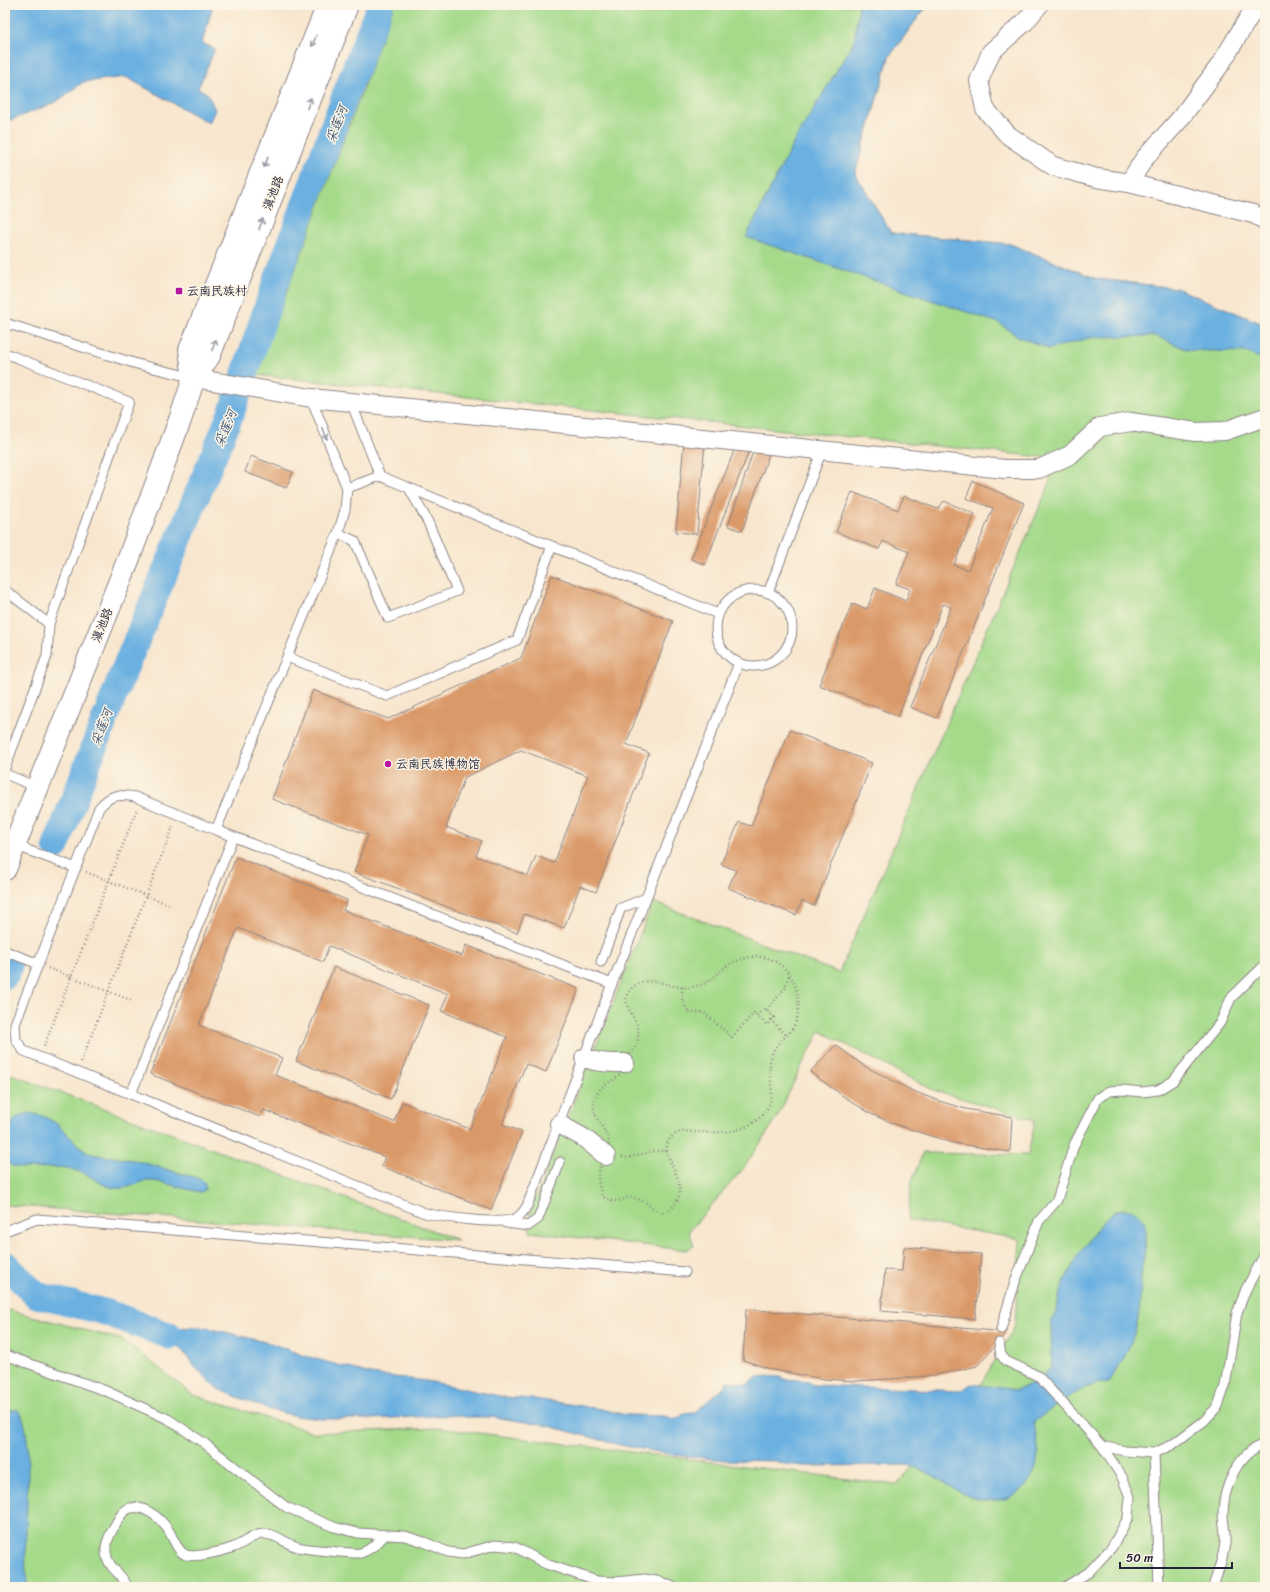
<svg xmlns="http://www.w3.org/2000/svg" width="1270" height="1592" font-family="Sriracha,'LXGW WenKai TC',sans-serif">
<rect width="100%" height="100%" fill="#fcf5e5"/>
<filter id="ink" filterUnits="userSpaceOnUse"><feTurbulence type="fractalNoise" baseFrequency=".025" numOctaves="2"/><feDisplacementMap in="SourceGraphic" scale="8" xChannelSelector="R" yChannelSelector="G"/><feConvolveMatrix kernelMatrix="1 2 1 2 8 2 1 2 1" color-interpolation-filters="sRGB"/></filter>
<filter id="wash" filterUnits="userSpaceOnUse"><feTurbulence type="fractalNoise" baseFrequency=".012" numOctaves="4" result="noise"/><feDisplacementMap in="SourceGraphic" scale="16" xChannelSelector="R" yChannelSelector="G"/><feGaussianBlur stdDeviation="0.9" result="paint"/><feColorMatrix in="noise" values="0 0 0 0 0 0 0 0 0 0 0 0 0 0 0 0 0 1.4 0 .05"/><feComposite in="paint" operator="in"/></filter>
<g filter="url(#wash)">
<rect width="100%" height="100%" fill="#f8e6ce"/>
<!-- green -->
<g fill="#a5da8b" stroke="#647e63">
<path d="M394,5H929L919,16L889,57L855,173L891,233L1010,244L1097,279L1176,288L1265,325V1587H5V1309L123,1340L193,1395L316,1433L438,1428L897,1485L979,1387L1015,1326L1020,1239L908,1220L911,1184L923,1153L1028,1155L1035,1120L933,1090L820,1031L799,1071L777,1118L743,1169L689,1231L694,1246L685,1250L530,1232V1212L653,902L839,973L1049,485L1052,458L256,375Z"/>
<path d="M5,1072L458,1240L5,1205Z"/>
</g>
<!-- water -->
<g fill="#6ab0e1" stroke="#46698e">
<path d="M5,5H213L202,43L215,49L198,88L208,94L215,110L209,123L126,77L83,82L56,102L11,120H5Z"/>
<path d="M859,5H929L919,16L889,57L855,173L891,233L1010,244L1097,279L1176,288L1265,325V360L1245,352L1188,350L1156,336L1093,337L1049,349L1017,336L999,323L746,237L795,140L854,42Z"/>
<path d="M28,1113L43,1116L56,1123L77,1144L89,1153L96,1155L134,1160L200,1179L205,1183V1190L201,1192C184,1190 163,1180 148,1181C144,1181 142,1182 139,1183C130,1187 120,1190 110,1187C101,1185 96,1179 89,1176C80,1171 67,1167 56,1167C44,1167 14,1172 7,1162C0,1152 10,1128 15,1118Z"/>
<path d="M1123,1209C1133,1209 1141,1212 1144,1222C1149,1236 1144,1253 1142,1267C1139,1289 1142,1312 1134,1334C1128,1352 1119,1367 1109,1382C1083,1383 1054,1407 1034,1422C1035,1431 1038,1441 1038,1450C1038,1475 1024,1497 998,1500C992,1500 983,1501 977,1499C952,1492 934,1471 908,1465L803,1466L777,1463V1461L725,1460L675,1455L620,1445L545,1425L492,1417H466L456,1415L370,1419H321L296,1416L267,1409L218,1389L194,1366L190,1360L170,1336V1328L201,1327L225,1332L273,1344L302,1355L371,1374L427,1381L504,1397L535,1399L601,1409L626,1415L665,1416L674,1419L680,1417L683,1414L694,1413L726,1385V1382C736,1379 742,1386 749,1384C753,1373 772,1377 781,1377V1379C791,1380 805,1378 813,1385L961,1391L971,1384L1017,1390L1035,1382L1052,1367L1051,1323C1057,1314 1057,1302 1061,1291C1068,1269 1094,1228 1111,1214C1114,1211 1119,1210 1123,1209Z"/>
<path d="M10,1410H18C39,1432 19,1551 28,1587H5V1415Z"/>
</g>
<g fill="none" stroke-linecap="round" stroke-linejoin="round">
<!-- river -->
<g stroke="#6ab0e1" stroke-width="27">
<path d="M56,846L118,685L232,411L271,296L349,85L380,5"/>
<path d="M5,976L9,966"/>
<path d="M5,1264L36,1295L105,1312L170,1336"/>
</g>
</g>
<g id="blocks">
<!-- building -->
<g fill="#da9968" fill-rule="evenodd">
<path d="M684,441L705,443L697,534L676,532Z"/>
<path d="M736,446L749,451L705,565L691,559Z"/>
<path d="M754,449L769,454L742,531L728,526Z"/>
<path d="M251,456L293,472L286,488L245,472Z"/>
<path d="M973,481L1024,503L937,718L910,707L951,607L943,604L898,716L819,685L852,604L867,609L875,588L906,601L910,589L896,584L909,552L883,541L879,549L836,532L852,492L898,510L904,496L938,509L944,501L975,514L954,565L968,570L993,508L966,498Z"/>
<path d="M552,575L673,621L626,744L649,753L596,892L580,886L564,928L524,914L517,933L354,872L368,835L272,799L313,690L388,719L521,658ZM521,750L588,776L554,863L536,856L528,876L476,856L482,841L446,827L465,777Z"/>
<path d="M790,730L872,763L814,906L802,901L796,915L728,888L736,870L721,864L739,822L751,826Z"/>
<path d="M236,857L347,900L343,910L462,956L466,945L579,989L546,1072L526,1064L502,1124L522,1132L491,1210L381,1166L385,1157L264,1110L260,1117L150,1074ZM238,928L323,962L329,946L448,994L441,1011L507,1037L470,1129L402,1102L394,1122L275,1075L282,1058L199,1025Z"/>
<path d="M334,967L429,1005L391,1099L296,1061Z"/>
<path d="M836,1045L864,1066L913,1091L939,1101L966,1109L1012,1117L1010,1152L953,1143L897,1125L871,1114L843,1096L810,1072Z"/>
<path d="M904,1247L981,1254L975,1319L881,1311L885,1270L902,1271Z"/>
<path d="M746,1309L1007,1332L977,1366L936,1375L905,1378L856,1381L824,1379L773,1370L743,1360Z"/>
</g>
</g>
</g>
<g filter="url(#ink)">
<use href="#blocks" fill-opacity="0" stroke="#8d8484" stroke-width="1"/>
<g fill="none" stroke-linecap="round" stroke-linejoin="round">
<!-- lane casing -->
<g stroke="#8d8484" stroke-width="11">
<g id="lane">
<path d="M5,323L137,364L194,378"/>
<path d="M5,353L129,402L49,624"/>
<path d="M311,398L347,488"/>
<path d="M351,402L380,476"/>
<path d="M338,533L355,541L388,618L457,591L428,522L409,488"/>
<path d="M5,590L49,624L47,656L5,768"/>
<circle cx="754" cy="628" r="38"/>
<path d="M768,593L822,450"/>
<path d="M718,614L380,476L347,488L345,510L338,533L216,830L612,984L739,663"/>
<path d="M287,657L387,696L517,640L552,546"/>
<path d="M5,774L37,787"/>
<path d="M216,830L135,797C117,794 111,794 99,808L15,1024L16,1040L24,1051L425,1213C442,1217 499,1225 514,1219C520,1217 524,1211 527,1206L612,984"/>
<path d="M14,845L76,868"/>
<path d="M5,951L39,964"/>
<path d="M601,962L621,908L646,898"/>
<path d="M131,1094L233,837"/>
<path d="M506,1223L528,1226L538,1219L560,1162"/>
<path d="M5,1231L37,1219L685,1272"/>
<path d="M1001,1329L1015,1282L1039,1221L1057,1200L1074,1145L1098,1098L1109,1091L1122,1090L1142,1092L1158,1090L1173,1081L1220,1023L1231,998L1265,965"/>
<path d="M999,1343L1001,1355L1006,1361L1038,1376L1102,1446L1122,1477L1130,1497L1128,1518L1112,1547L1089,1572L1065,1587"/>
<path d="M5,1355L106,1391L168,1419L204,1443L286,1507L334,1527L358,1533L405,1536L424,1542L448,1552L463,1554L495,1545L515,1547L546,1564L597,1581L616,1582L645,1579L662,1582L673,1587"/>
<path d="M1102,1446L1125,1451L1154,1453L1172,1445L1204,1421L1218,1406L1225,1386L1237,1313L1246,1289L1265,1254"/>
<path d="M1154,1453L1159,1587"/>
<path d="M127,1587C124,1578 119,1575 113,1568C98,1551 110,1534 119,1518C131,1496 156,1513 167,1528C173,1536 176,1551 186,1555C194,1558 225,1551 234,1547C244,1544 252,1534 264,1534C278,1534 285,1544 298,1547C305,1549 356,1554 361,1553C371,1550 378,1542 385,1535"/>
<path d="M1213,1587C1217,1574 1224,1556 1225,1542C1226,1533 1223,1523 1223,1514C1223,1489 1238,1451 1265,1444"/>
</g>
</g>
<!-- street casing -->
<g stroke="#8d8484" stroke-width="20">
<g id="street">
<path d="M1039,5L1025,22L991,52L979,81L985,109L1008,135L1053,166L1097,178L1129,183L1253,214L1265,220"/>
<path d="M1129,183L1144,159L1180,119L1220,65L1251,14L1255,5"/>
<path d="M194,378L311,398L1005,469H1039L1070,455L1100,427L1131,422L1196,432L1225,431L1265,417"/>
<path d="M584,1058C598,1063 610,1063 625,1063"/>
<path d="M559,1124L584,1138L606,1156"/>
</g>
</g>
<!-- secondary casing -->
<g stroke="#8d8484" stroke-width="24">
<g id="secondary">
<path d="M194,378L190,350L328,5"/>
<path d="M5,869L127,563L180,420L194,378L209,356L347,5"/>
</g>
</g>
<!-- path -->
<g stroke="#8d8484" stroke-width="2.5" stroke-dasharray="1 3" stroke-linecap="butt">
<path d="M86,872L170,905"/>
<path d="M756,956C760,957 766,957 770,959C795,968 805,1003 794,1026C788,1037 776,1042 772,1054C764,1076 782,1096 760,1117C743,1134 719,1133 697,1132C690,1132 680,1130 674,1135C648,1154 704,1185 666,1213C652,1212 650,1203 638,1199C624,1193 621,1208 602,1196C600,1188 597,1180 599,1172C601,1160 612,1151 608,1138C602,1122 585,1110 599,1091C604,1084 612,1082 618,1076C623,1071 624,1064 627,1058C630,1053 636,1048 637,1043C638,1039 639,1031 638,1028C634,1014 617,1000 633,987C652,972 672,991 692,987C711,984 713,976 727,966C736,960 745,958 756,956Z"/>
<path d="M48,968L133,1001"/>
<path d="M682,987V1000L689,1013L703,1012L732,1037L754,1013L767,1025L771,1020L786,1035"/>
<path d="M767,1010L785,988L789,974"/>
<path d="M757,1016L764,1008L774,1017L771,1020"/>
<path d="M44,1046L137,809"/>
<path d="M81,1062L174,824"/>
<path d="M622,1157L627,1158L653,1151H667"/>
</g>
<!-- lane -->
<use href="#lane" stroke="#fff" stroke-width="9"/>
<!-- street -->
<use href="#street" stroke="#fff" stroke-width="18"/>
<!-- secondary -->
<use href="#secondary" stroke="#fff" stroke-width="22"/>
</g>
<!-- one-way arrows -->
<defs><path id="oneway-shaft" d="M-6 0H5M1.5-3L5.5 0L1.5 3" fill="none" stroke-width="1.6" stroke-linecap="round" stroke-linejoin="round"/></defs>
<g stroke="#9c9ca7">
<use href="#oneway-shaft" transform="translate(314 41) rotate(112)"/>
<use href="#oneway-shaft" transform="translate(309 103) rotate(-69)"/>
<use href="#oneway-shaft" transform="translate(266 162) rotate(112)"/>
<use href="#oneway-shaft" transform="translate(261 224) rotate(-69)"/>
<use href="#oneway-shaft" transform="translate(214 345) rotate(-69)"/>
<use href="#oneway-shaft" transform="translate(325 434) rotate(68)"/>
</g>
</g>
<!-- markers -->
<g fill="#b5179e" stroke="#fcf5e5" stroke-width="1.5">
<rect x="175" y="287" width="8" height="8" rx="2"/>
<circle cx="388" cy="764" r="4"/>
</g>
<g text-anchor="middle" stroke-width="3" stroke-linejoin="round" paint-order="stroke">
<!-- street labels -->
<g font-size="12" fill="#22223b" stroke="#fcf5e5">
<text transform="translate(273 193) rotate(-69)" y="4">滇池路</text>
<text transform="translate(102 625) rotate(-68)" y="4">滇池路</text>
</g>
<!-- poi labels -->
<g font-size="12" fill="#22223b" stroke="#fcf5e5" text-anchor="start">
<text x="187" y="295">云南民族村</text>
<text x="396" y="768">云南民族博物馆</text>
</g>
<!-- water labels -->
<g font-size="13" font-style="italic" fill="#3b5475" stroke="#fcf5e5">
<text transform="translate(336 124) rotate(-69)" y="5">采莲河</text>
<text transform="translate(225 428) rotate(-68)" y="5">采莲河</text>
<text transform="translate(101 727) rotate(-69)" y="5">采莲河</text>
</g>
</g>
<!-- margin -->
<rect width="1270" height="1592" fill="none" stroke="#fcf5e5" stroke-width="20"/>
<!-- scale -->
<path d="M1120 1562v6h112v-6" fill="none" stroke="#22223b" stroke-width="2"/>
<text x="1126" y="1562" font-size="12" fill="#22223b" stroke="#fcf5e5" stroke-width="3" paint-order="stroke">50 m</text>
</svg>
